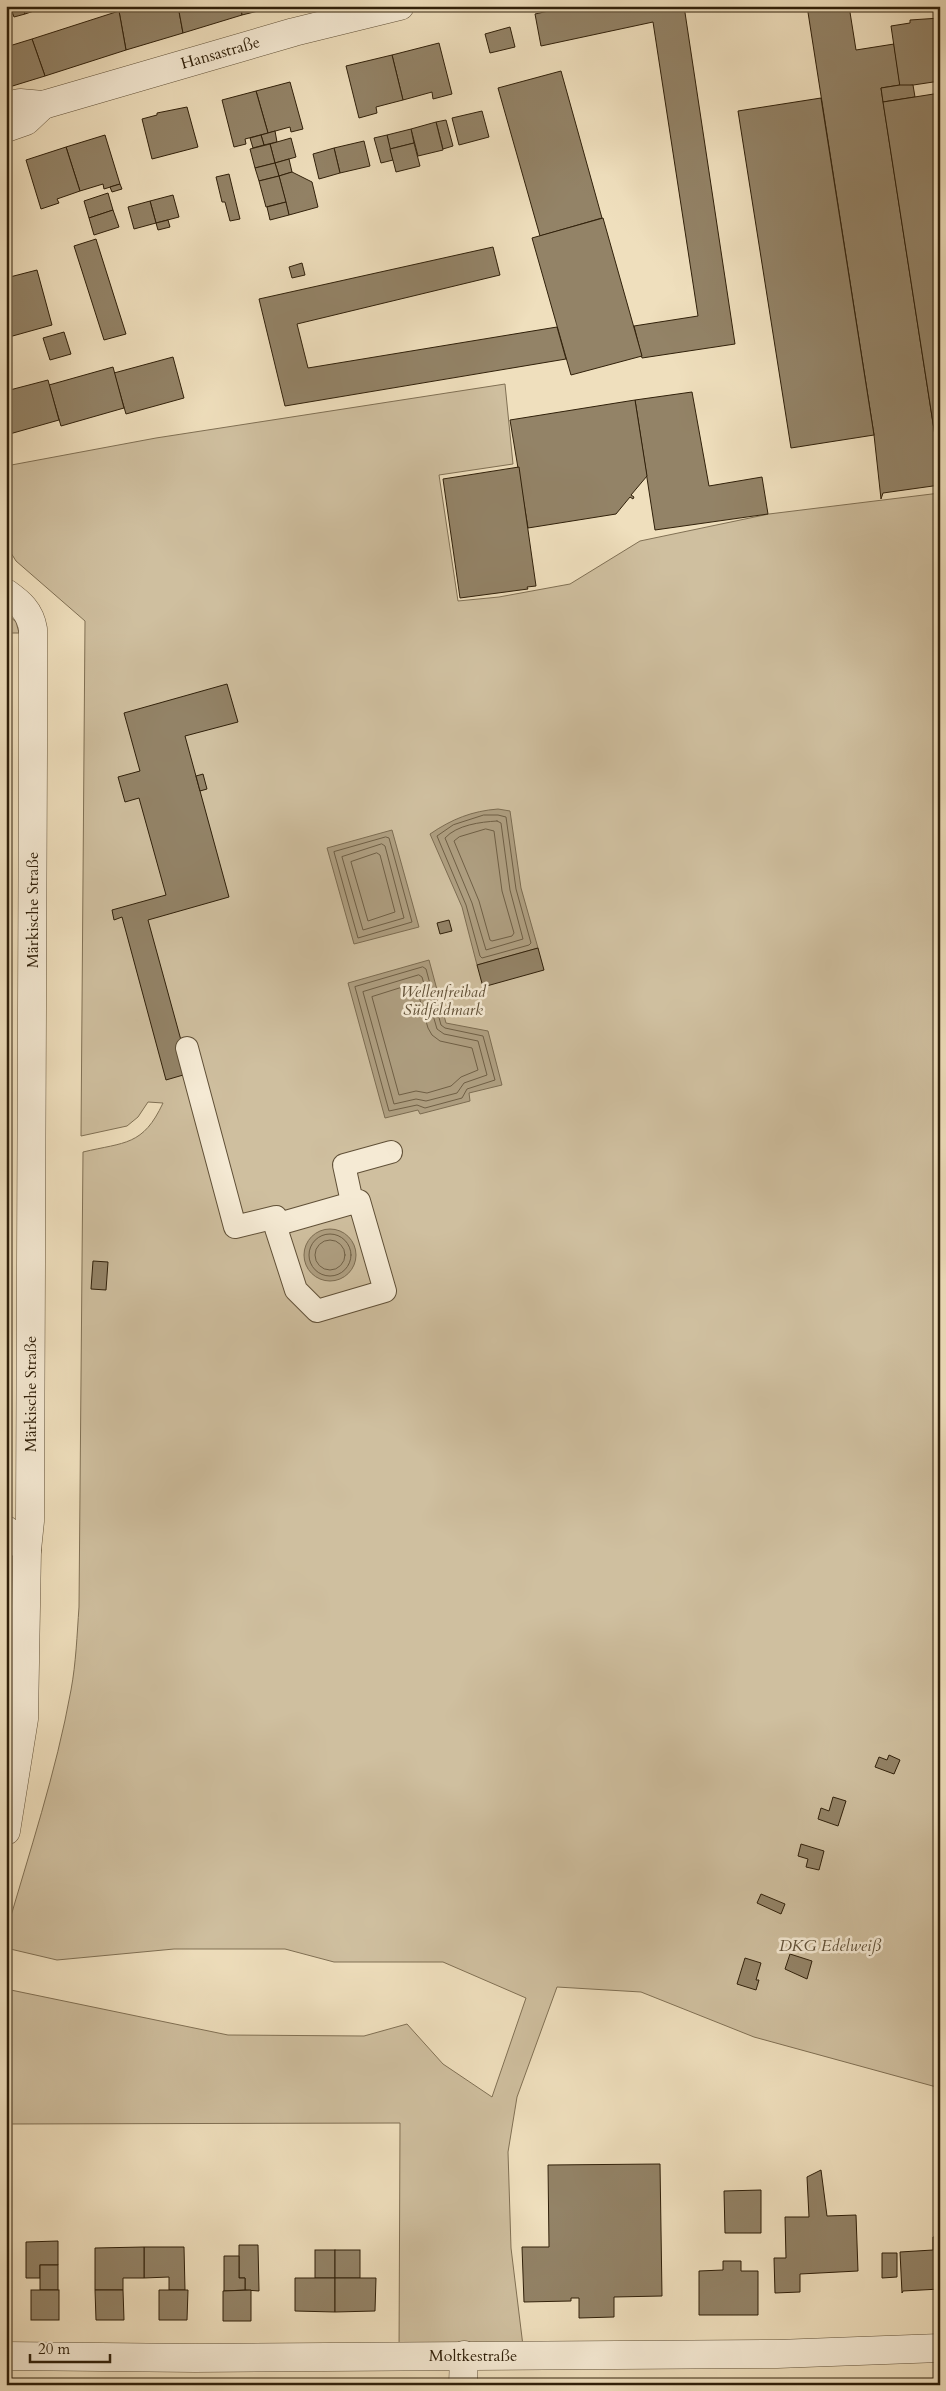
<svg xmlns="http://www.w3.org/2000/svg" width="946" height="2391" font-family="Cardo,serif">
<rect width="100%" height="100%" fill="#efdfbd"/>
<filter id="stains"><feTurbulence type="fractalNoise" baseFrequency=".004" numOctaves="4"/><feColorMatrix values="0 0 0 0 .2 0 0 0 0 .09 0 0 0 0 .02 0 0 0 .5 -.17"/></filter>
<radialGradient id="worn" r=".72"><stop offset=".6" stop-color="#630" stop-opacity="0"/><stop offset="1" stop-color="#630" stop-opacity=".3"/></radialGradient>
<!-- green -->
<g fill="#cfbf9f" stroke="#807054">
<path d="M505,384L513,464L439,475L458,601L499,597L570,584L640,541L769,514L940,493V2088L754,2037L641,1992L557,1987L517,2097L508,2152L511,2248L524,2354L399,2356L400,2123L6,2124V1989L228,2035L364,2036L407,2024L443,2064L492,2097L526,1998L443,1962H334L285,1949H174L57,1960L6,1948V1933C29,1853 56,1773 71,1690C76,1663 77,1635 79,1607L83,1152C125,1142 143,1146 163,1103L148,1102L138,1117L127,1126L81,1136L85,621L16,561L6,545V466L156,438Z"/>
<path d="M6,613L16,622L19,633H6Z"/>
</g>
<!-- water -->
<g fill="#ae9e80" stroke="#7c6c51">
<path d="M498,809L510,811L521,888L538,948L477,965L462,907L430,834C452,819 472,811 498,809Z"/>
<path d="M392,830L419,927L354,944L327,848Z"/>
<path d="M429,960L446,1023L488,1031L502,1085L469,1093L470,1101L420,1114L418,1110L385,1118L348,983Z"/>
<circle cx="330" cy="1255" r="26"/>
</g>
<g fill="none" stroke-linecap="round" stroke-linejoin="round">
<!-- shore -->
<g stroke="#6f5f45" stroke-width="1">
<path d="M484,815H498L506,817L516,889L531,943L529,945L482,958L480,956L466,905L437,836L453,825Z"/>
<path d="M497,821L501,823L510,890L523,939L486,950L472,903L445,838C457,825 480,822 497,821Z"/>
<path d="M486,829L494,831L502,891L514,933L512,936L492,941L490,940L479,901L454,841L459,837Z"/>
<path d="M386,837L389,838L412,922L358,938L334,852Z"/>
<path d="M382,844L385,846L404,918L363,930L342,857Z"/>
<path d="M377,853L380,855L395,912L368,921L351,862Z"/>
<path d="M423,967L426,969L441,1025L445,1028L483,1036L495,1080L467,1089L462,1098L425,1108L417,1105L389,1111L355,987Z"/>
<path d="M419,975L422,977L437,1029L444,1034L478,1041L487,1075L464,1083L457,1093L426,1101L416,1099L394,1104L363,992Z"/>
<path d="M413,984L416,986L428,1028L432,1035L440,1041L472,1048L478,1070L461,1077L451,1086L427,1093L416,1091L399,1095L372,997Z"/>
<circle cx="330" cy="1255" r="21"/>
<circle cx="330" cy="1255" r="15"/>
</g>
</g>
<!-- building -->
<g fill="#938367" stroke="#30200a">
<path d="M6,6H10L13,14L6,16Z"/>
<path d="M10,6H22L25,14L14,17Z"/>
<path d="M22,6H49L25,14Z"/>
<path d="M131,6H178L183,33L126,50L119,11Z"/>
<path d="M178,6H241L242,15L183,33Z"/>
<path d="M241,6H278L242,15Z"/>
<path d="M571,6H684L735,344L642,358L634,326L698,316L653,22L541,46L535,14Z"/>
<path d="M807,6H849L856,50L894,44L900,85L881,88L940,468V485L883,493L881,499L874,435Z"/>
<path d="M119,11L126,50L45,76L32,39Z"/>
<path d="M940,18V81L900,87L891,26L910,23V20Z"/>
<path d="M510,27L515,47L490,53L485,34Z"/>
<path d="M32,39L45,76L6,88V47Z"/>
<path d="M439,43L452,94L433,99L432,92L403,100L392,55Z"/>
<path d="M392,55L403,100L376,107L377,113L359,118L346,66Z"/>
<path d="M561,71L602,218L540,236L498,88Z"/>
<path d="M290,82L303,129L291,132L290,127L268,133L256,91Z"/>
<path d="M900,85H913L915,97L883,102L881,88Z"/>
<path d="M256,91L268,133L245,139L246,144L234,147L222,100Z"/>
<path d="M940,93V468L883,102Z"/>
<path d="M821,98L874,435L791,448L738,111Z"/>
<path d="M187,107L198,147L152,159L142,119L157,115V113Z"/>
<path d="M482,111L489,137L459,145L452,118Z"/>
<path d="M446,120L453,146L443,149L436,122Z"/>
<path d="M436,122L443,150L418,156L411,129Z"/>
<path d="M411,129L414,143L390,149L387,135Z"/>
<path d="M275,131L277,142L264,145L261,135Z"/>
<path d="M105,135L120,184L104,189L103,184L80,191L66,147Z"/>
<path d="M261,135L264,145L253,148L250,138Z"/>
<path d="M387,135L393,160L381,163L374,138Z"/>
<path d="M291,138L296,157L275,163L270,144Z"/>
<path d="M364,141L370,166L340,173L334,148Z"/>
<path d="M414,143L420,166L396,172L390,149Z"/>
<path d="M270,144L275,163L255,168L250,149Z"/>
<path d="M66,147L80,191L57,199L59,203L41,209L26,160Z"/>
<path d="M334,148L340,173L319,179L313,154Z"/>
<path d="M289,159L292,172L279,176L275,163Z"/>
<path d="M275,163L279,176L259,181L255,168Z"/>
<path d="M292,172L312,182L318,207L289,215L279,176Z"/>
<path d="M229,174L240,219L230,221L225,202H222L216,177Z"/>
<path d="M279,176L286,202L266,207L259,181Z"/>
<path d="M120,184L122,189L112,192L110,187Z"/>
<path d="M108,193L113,210L89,218L84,201Z"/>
<path d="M173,195L179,217L156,223L150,201Z"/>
<path d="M150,201L156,223L134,229L128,207Z"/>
<path d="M286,202L289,215L270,220L267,207Z"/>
<path d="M113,210L119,227L94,235L89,218Z"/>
<path d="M603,218L642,356L571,375L532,238Z"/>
<path d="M168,220L170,227L158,230L156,223Z"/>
<path d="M96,239L126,334L104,340L74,246Z"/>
<path d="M493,247L500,275L297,324L308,368L557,327L566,359L285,406L259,299Z"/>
<path d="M302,263L305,275L292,278L289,267Z"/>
<path d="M37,270L52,325L9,337L6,327V278Z"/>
<path d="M64,332L71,354L50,360L43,338Z"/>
<path d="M173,357L184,398L126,414L114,373Z"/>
<path d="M113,367L124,408L61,426L49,385Z"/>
<path d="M48,380L59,420L6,435V391Z"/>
<path d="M692,392L709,486L762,477L768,514L655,530L635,400Z"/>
<path d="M635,400L647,476L631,495L634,497L633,499L630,497L616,514L528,528L510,420Z"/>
<path d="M519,467L536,586L527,587L528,589L460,598L443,479Z"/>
<path d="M227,684L238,722L185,736L229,897L148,920L190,1073L166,1080L122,917L114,920L112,910L166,895L139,798L125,802L118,777L140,771L124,713Z"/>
<path d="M203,774L207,789L200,791L196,776Z"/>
<path d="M449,920L452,931L440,934L437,923Z"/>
<path d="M538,948L544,970L483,987L477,965Z"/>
<path d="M93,1261L108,1262L106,1290L91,1289Z"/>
<path d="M889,1755L900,1760L894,1774L875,1767L879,1757L887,1760Z"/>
<path d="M833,1797L846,1801L838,1826L818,1819L821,1808L829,1811Z"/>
<path d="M801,1844L824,1851L819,1870L806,1867L808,1859L798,1856Z"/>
<path d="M761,1894L785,1904L781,1914L757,1903Z"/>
<path d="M790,1954L812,1961L807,1979L785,1969Z"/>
<path d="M745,1958L761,1963L756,1980H759L756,1990L737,1984Z"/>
<path d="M660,2164L662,2296L614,2297V2317L579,2318V2298H571V2301L524,2302L522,2247H549L548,2165Z"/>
<path d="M821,2170L827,2216L856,2215L858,2271L800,2274V2292L775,2293L774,2258H786L785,2217H809L807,2177Z"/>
<path d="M761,2190V2233H725L724,2191Z"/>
<path d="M933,2237H940V2289L903,2291L902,2293L900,2252L933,2250Z"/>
<path d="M58,2241V2265H40V2278H26V2242Z"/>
<path d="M239,2245H258L259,2291L245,2290V2278H239Z"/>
<path d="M144,2247H184L185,2290H169V2277L144,2278Z"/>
<path d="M144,2247V2278H123V2290H95V2248Z"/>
<rect x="315" y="2250" width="20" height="28"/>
<rect x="335" y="2250" width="25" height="28"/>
<path d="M882,2253H897V2277L882,2278Z"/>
<path d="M224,2256H239V2278H245V2290L224,2291Z"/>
<path d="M723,2261H741V2271H758V2315H699V2271L723,2270Z"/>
<rect x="40" y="2265" width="18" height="25"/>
<path d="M295,2278H335V2312L295,2311Z"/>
<path d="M335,2278H376L375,2311L335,2312Z"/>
<rect x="31" y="2290" width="28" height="30"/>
<path d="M95,2290H123L124,2320H96Z"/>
<path d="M159,2290H188L187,2320H159Z"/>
<path d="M251,2290V2321H223V2291Z"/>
</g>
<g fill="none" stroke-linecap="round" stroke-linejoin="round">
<!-- pedestrian casing -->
<g stroke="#605037" stroke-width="24">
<g id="pedestrian">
<path d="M187,1048L235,1227L276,1217L280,1223"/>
<path d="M359,1201L385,1291L317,1311L296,1290L275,1225Z"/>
<path d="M352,1202L344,1165L391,1152"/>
</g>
</g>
<!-- minor casing -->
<g stroke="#605037" stroke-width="29">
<g id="minor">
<path d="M6,593C20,603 30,611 33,629V752L30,1521L27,1550L24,1719L6,1831"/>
<path d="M6,1530L27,1550"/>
<path d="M6,2356L195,2358L777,2354L940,2348"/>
<path d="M463,2385L464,2355"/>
</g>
</g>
<!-- tertiary casing -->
<g stroke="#605037" stroke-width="29">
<g id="tertiary">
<path d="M6,106L20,103L43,105L294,32L400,6"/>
<path d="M6,128L26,121L43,105"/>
</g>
</g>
<!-- pedestrian -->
<use href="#pedestrian" stroke="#f5ead4" stroke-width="22"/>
<!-- minor -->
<use href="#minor" stroke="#f5ead4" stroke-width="28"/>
<!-- tertiary -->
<use href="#tertiary" stroke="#f5ead4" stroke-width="28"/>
</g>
<g text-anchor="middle" stroke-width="5" stroke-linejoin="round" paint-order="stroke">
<!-- street labels -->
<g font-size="16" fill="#30200a" stroke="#f5ead4">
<text transform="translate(220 52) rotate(-16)" y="6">Hansastraße</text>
<text transform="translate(32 910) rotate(-90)" y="6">Märkische Straße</text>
<text transform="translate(30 1394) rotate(-90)" y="6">Märkische Straße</text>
<text x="473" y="2361">Moltkestraße</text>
</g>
<!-- park labels -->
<g font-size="16" font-style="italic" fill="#605037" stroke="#f5ead4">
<text x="443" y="997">Wellenfreibad<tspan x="443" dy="18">Südfeldmark</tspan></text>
<text x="830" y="1951">DKG Edelweiß</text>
</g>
</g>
<!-- margin -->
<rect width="946" height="2391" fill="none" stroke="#efdfbd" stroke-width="25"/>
<rect x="8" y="8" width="931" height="2376" fill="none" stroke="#30200a" stroke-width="2.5"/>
<rect x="12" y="12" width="921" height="2366" fill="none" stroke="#30200a"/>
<!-- scale -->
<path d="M30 2354v8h80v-8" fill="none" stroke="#30200a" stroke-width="2.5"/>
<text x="38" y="2354" font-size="15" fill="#30200a" stroke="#f5ead4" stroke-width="4" paint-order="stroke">20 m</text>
<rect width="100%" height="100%" filter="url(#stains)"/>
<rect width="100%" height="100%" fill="url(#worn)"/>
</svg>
